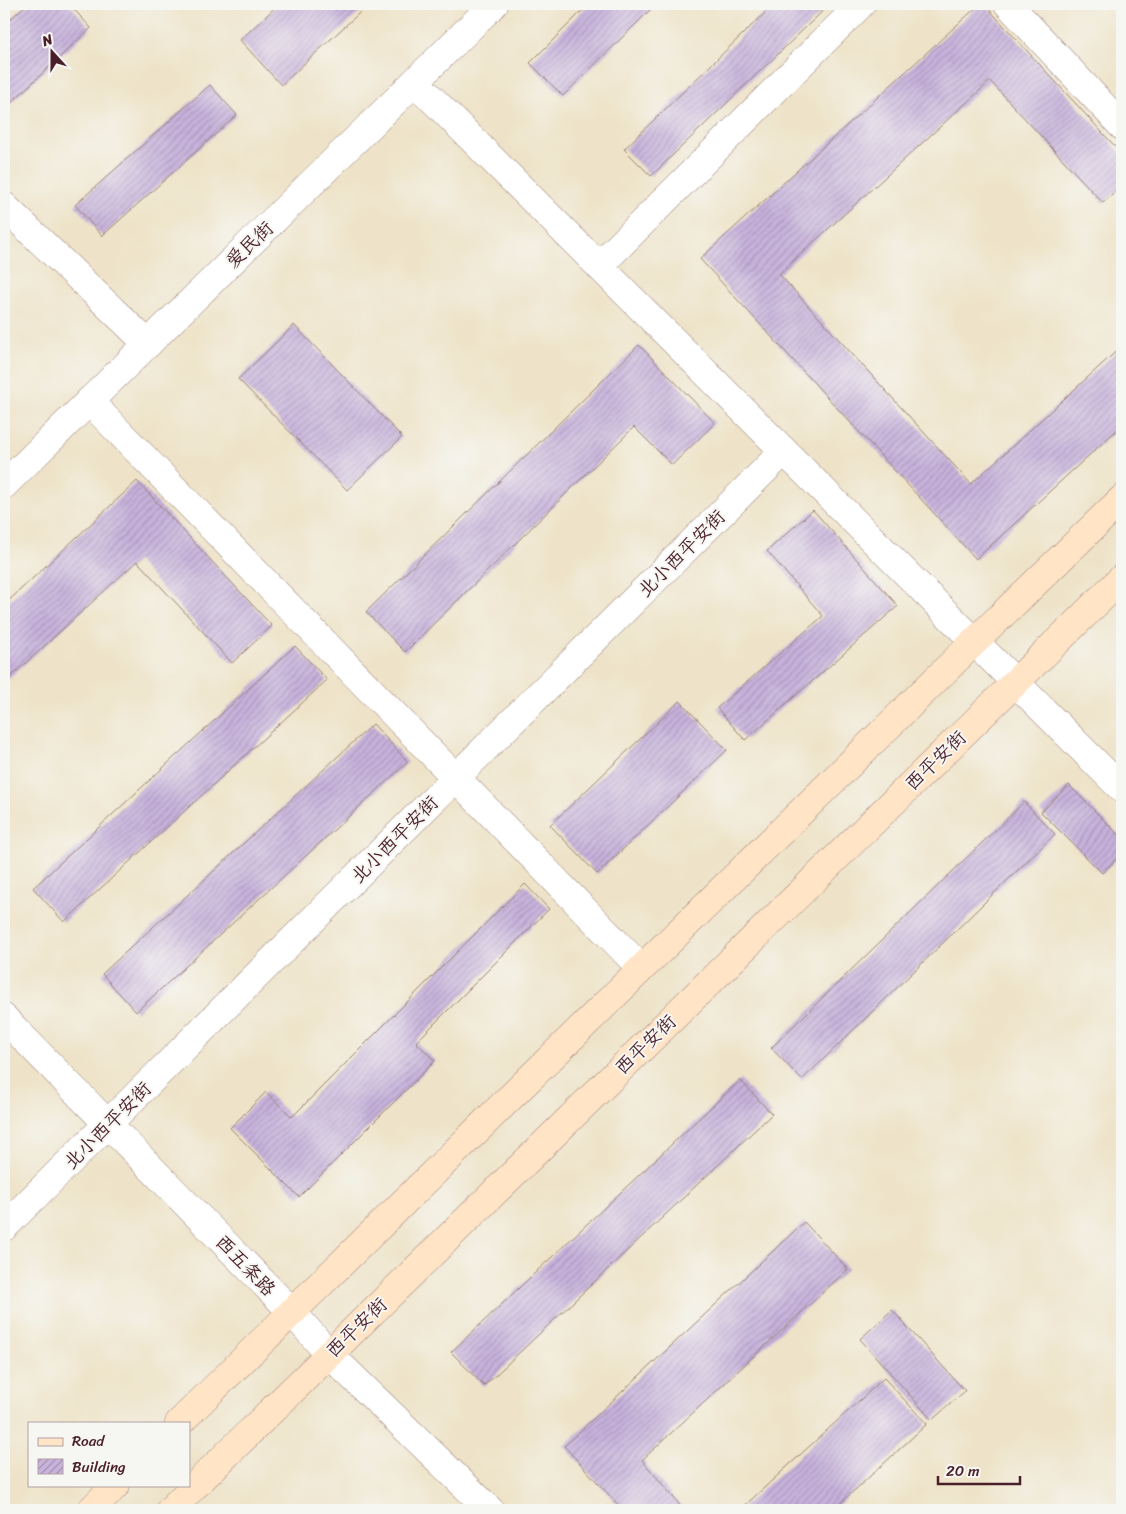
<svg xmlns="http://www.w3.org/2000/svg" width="1126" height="1514" font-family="Sriracha,'LXGW WenKai TC',sans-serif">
<defs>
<pattern id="building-hatch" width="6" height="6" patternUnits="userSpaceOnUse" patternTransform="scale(1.25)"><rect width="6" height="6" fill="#c8b3dd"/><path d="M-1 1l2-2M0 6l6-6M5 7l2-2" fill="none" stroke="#a491b3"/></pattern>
</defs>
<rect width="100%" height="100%" fill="#f6f6f2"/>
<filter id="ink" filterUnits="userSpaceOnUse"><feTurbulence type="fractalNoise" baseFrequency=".02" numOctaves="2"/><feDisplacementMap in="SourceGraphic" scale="10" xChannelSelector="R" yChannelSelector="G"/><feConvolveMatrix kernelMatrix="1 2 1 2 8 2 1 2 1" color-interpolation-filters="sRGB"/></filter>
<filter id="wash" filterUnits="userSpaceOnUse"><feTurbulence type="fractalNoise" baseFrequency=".0096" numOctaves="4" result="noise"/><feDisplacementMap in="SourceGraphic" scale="20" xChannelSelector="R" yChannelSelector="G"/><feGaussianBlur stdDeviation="1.12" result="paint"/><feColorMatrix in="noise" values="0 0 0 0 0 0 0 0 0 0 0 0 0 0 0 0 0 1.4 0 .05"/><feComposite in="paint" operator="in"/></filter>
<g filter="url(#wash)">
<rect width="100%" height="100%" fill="#eee3c8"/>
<g id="blocks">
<!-- building -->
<g fill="url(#building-hatch)">
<path d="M27,4H69L91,28L4,109V25Z"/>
<path d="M279,4H369L281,85L240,40Z"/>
<path d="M589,4H656L563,96L530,63Z"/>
<path d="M774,4H830L651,176L624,149Z"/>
<path d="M980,4H984L1122,154V186L1103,203L990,81L779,274L971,484L1122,346V425L976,559L700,259Z"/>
<path d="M210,85L237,115L102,236L75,205Z"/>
<path d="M294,325L402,437L347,490L238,379Z"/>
<path d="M639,345L715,423L672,465L634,427L405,652L366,612Z"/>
<path d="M137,481L272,626L232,663L137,561L4,683V605Z"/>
<path d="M813,510L898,606L745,740L717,708L823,616L767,551Z"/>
<path d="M295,646L327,680L64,922L33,888Z"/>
<path d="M680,701L727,750L597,874L550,825Z"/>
<path d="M373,724L408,762L136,1012L102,974Z"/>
<path d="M1069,785L1122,838V854L1102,873L1041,812Z"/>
<path d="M1024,802L1055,834L802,1080L771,1048Z"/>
<path d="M525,884L549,909L416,1042L435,1061L299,1197L230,1128L266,1092L292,1117Z"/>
<path d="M740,1080L772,1114L484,1386L451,1352Z"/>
<path d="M804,1222L848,1269L642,1460L684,1510H623L564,1446Z"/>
<path d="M892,1310L965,1391L932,1420L860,1339Z"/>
<path d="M884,1378L927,1424L833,1510H740Z"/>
</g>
</g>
</g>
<g filter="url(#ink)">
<use href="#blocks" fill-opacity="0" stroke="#9c817a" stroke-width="1"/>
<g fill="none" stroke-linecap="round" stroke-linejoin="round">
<!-- minor casing -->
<g stroke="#9c817a" stroke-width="29">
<g id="minor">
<path d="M1008,4L1122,126"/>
<path d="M4,206L148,344"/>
<path d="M599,266L861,4"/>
<path d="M89,401L641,968"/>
<path d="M4,1227L784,451"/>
</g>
</g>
<!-- tertiary casing -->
<g stroke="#9c817a" stroke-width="29">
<g id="tertiary">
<path d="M415,82L1122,789"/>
<path d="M4,485L494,4"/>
<path d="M4,1018L292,1312L329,1354L490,1510"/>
</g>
</g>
<!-- secondary casing -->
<g stroke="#9c817a" stroke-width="29">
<g id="secondary">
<path d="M179,1423L974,642L1122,499"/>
<path d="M91,1510L116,1485"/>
<path d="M170,1510L1122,578"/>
</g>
</g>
<!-- minor -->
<use href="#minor" stroke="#fff" stroke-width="28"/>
<!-- tertiary -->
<use href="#tertiary" stroke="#fff" stroke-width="28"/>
<!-- secondary -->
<use href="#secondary" stroke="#ffe4c6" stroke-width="28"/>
</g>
</g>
<g text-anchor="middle" stroke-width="4" stroke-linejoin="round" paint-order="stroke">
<!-- street labels -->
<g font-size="19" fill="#4a1f2b" stroke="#f6f6f2">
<text transform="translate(249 244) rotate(-44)" y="7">爱民街</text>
<text transform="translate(681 553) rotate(-45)" y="7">北小西平安街</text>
<text transform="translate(935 760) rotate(-44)" y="7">西平安街</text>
<text transform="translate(394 839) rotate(-45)" y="7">北小西平安街</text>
<text transform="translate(645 1044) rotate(-44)" y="7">西平安街</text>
<text transform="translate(107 1125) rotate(-45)" y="7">北小西平安街</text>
<text transform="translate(246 1265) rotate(46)" y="7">西五条路</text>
<text transform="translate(356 1327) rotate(-44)" y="7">西平安街</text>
</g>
</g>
<!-- margin -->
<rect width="1126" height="1514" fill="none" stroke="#f6f6f2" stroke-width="20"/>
<!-- legend -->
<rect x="28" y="1422" width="162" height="65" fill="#f6f6f2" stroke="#b1a0a2"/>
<rect x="38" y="1438" width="25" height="8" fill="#ffe4c6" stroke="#b1a0a2"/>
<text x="72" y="1446" font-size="15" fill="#4a1f2b">Road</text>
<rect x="38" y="1459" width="25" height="15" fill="url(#building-hatch)" stroke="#b1a0a2"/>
<text x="72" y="1472" font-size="15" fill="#4a1f2b">Building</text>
<!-- north arrow -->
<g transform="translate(52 52) rotate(339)" stroke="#f6f6f2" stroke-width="4" paint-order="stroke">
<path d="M0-4L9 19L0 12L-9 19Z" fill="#4a1f2b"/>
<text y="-8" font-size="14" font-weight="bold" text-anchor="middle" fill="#4a1f2b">N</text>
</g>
<!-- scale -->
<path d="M938 1476v8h82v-8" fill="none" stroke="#4a1f2b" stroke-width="2.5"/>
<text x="946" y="1476" font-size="15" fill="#4a1f2b" stroke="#f6f6f2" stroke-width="4" paint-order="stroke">20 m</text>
</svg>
